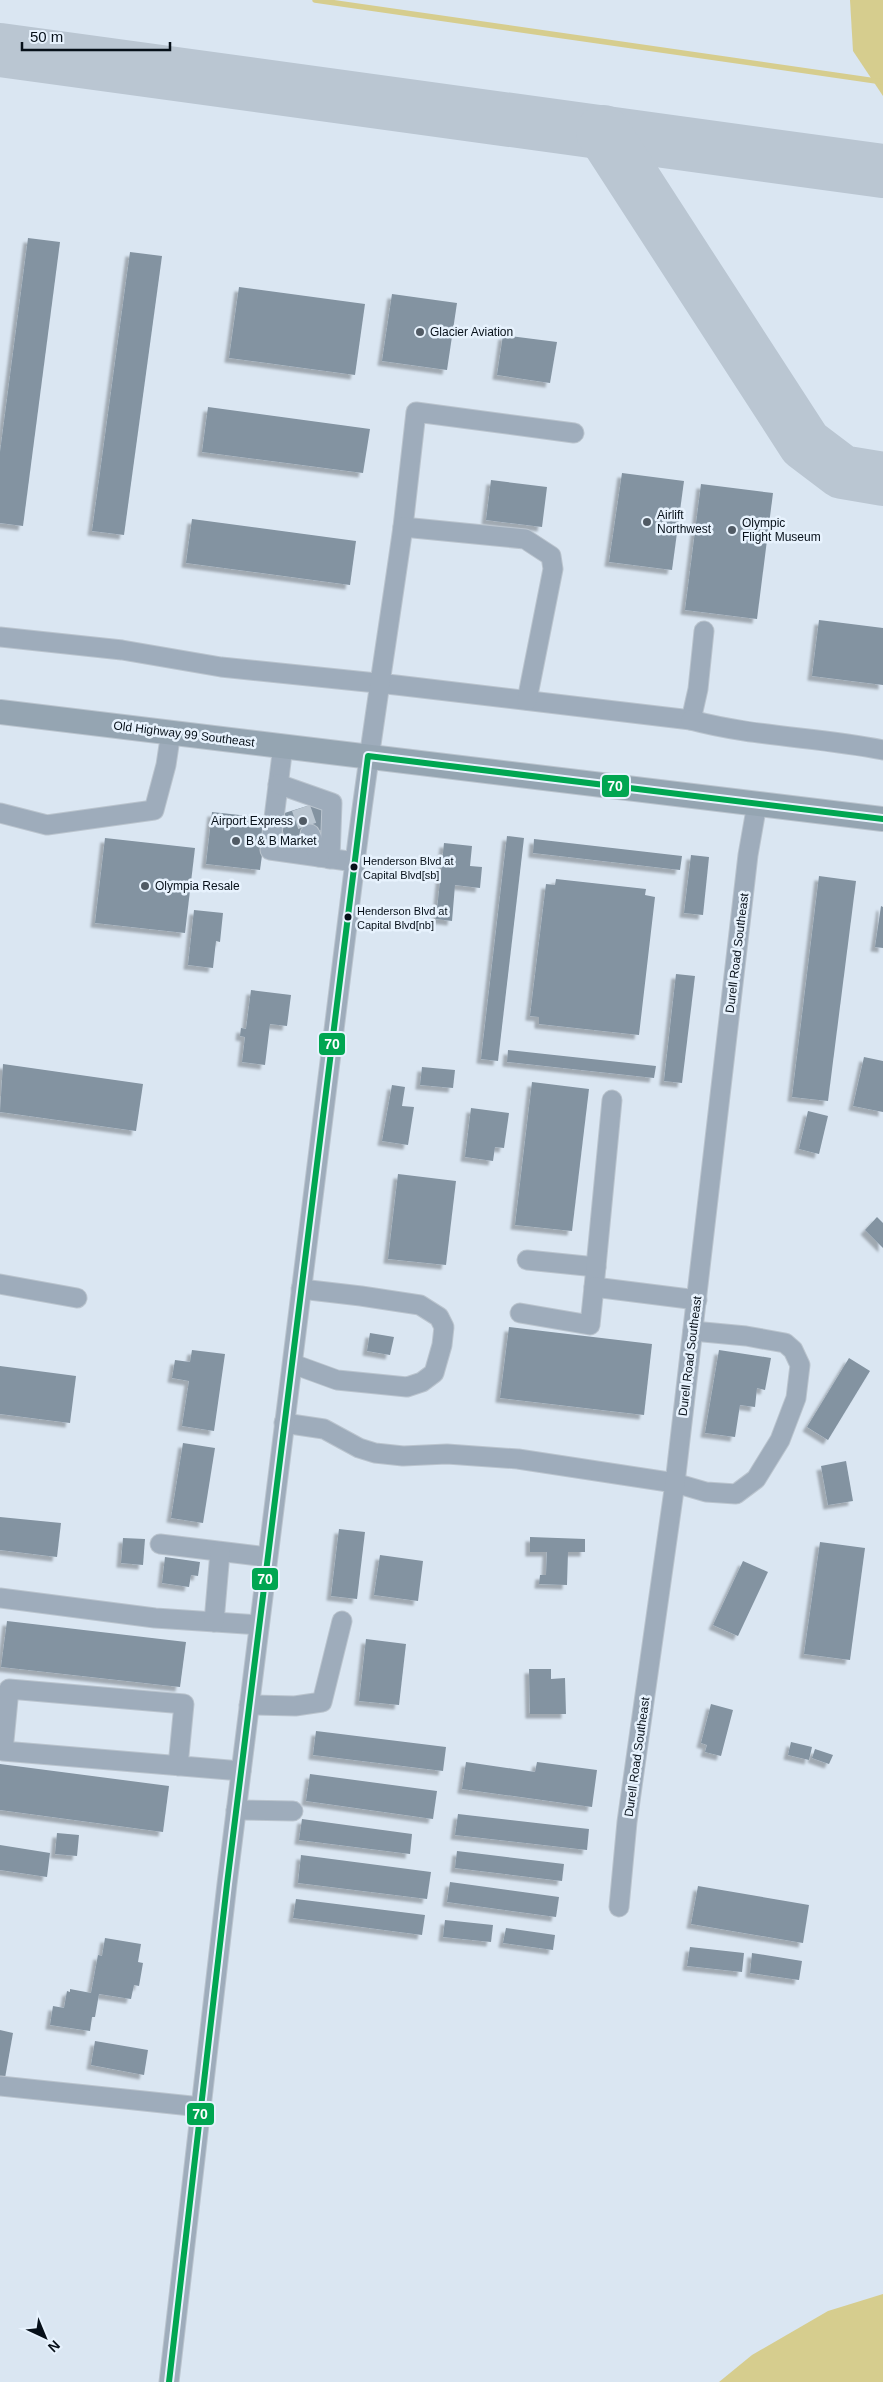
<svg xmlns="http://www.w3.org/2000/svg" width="883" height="2382" font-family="Arial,sans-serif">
<defs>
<filter id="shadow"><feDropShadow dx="-4.5" dy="4.5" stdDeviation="1" flood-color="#0004"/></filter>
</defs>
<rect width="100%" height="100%" fill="#dae6f2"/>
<!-- water -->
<g fill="#d6cd8e">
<path d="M850,0H883V96L853,51Z"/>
<path d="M883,2294V2382H719L752,2355L828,2311Z"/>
</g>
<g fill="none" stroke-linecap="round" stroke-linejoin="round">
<!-- stream -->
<path stroke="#d6cd8e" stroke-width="5.5" d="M315,0L883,82"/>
<!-- taxiway -->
<g stroke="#bac6d2" stroke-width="54">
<path d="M0,50L883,171"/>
<path d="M603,132L805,444L842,472L883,479"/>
</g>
</g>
<!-- building -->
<g fill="#8393a1" filter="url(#shadow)">
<path d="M28,238L60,242L23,526L0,523V452Z"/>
<path d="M130,252L162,256L124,535L92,531Z"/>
<path d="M239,287L365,304L355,375L229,358Z"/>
<path d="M392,294L457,303L447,370L382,361Z"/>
<path d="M503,335L557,342L550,383L497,375Z"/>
<path d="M208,407L370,429L363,473L202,452Z"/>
<path d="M622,473L684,481L672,570L609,562Z"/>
<path d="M491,480L547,487L542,527L486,520Z"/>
<path d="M701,484L773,493L757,619L685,610Z"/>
<path d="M192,519L356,541L350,585L186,563Z"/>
<path d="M819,620L883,628V685L812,676Z"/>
<path d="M320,802L328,828L286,841L278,815Z"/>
<path d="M212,812L267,818L260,870L206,864Z"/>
<path d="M507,836L524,838L498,1061L481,1059Z"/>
<path d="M105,838L195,848L185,933L95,923Z"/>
<path d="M534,839L682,856L680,870L533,853Z"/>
<path d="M444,843L472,846L470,866L482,867L480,888L455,885L452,921L436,919Z"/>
<path d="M691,855L709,857L703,915L684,913Z"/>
<path d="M819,876L856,881L828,1101L792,1097Z"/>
<path d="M556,879L646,889L645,895L655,897L639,1035L539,1024V1017L530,1016L546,884L555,885Z"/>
<path d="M881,906L883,907V948L875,947Z"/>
<path d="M194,910L223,913L220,942L216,941L213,968L188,965Z"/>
<path d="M676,974L695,976L682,1083L664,1081Z"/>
<path d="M251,990L291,995L287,1026L270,1024L265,1065L242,1062L245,1037L240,1036L241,1028L246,1029Z"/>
<path d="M508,1050L656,1066L654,1078L507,1062Z"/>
<path d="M864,1057L883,1061V1112L853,1106Z"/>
<path d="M3,1064L143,1084L136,1131L0,1112Z"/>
<path d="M422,1067L455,1070L453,1088L420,1085Z"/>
<path d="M532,1082L589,1089L572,1231L515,1225Z"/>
<path d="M392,1085L405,1087L402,1106L414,1107L408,1145L382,1141Z"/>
<path d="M471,1108L509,1113L504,1148L495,1147L493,1161L465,1157Z"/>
<path d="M808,1111L828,1116L819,1154L799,1149Z"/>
<path d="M398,1174L456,1181L446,1265L388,1259Z"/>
<path d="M877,1217L883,1223V1248L865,1230Z"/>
<path d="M509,1327L652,1344L644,1415L500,1398Z"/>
<path d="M370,1333L394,1337L390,1355L367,1351Z"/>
<path d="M192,1350L225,1354L214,1431L182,1426L189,1381L172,1378L175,1360L190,1362Z"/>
<path d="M719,1350L771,1358L765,1390L757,1388L755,1407L740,1405L735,1437L705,1433Z"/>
<path d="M849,1358L870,1371L828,1440L807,1427Z"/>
<path d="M0,1366L76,1376L70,1423L0,1414Z"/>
<path d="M183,1443L215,1448L203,1523L171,1518Z"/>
<path d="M846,1461L853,1501L828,1505L821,1466Z"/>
<path d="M0,1517L61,1523L57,1557L0,1550Z"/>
<path d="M339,1529L365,1532L357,1599L331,1596Z"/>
<path d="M530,1537L585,1539V1552H568L567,1585L539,1584L540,1575H546L547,1552H530Z"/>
<path d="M123,1538L145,1539L143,1565L121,1563Z"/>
<path d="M820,1542L865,1548L850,1660L804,1654Z"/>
<path d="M380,1555L423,1561L418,1601L374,1595Z"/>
<path d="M165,1557L200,1562L198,1576L191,1575L189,1587L162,1583Z"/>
<path d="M743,1561L768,1572L738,1636L713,1625Z"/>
<path d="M7,1621L186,1642L180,1687L1,1667Z"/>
<path d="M366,1639L406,1644L399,1705L359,1701Z"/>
<path d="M529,1669H551V1679L565,1678L566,1714H530Z"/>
<path d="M711,1704L733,1710L721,1756L705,1752L707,1745L701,1743Z"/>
<path d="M316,1731L446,1747L443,1771L313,1755Z"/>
<path d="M791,1742L812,1747L809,1760L788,1755Z"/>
<path d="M815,1749L833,1755L829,1764L812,1758Z"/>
<path d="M466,1762L535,1772L537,1762L597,1770L592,1807L462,1789Z"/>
<path d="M0,1764L169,1786L163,1832L0,1810Z"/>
<path d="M310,1774L437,1791L433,1819L306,1801Z"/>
<path d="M458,1814L589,1829L587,1850L455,1835Z"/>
<path d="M302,1819L412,1834L410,1854L299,1840Z"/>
<path d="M57,1833L79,1835L77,1856L55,1854Z"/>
<path d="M0,1845L50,1853L47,1877L0,1870Z"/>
<path d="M457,1851L564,1864L562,1881L455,1868Z"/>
<path d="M301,1855L431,1872L427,1899L298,1883Z"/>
<path d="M450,1882L559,1897L556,1917L447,1902Z"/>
<path d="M698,1886L809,1905L803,1943L691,1924Z"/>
<path d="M296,1899L425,1915L422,1935L293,1918Z"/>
<path d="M445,1920L493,1925L491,1942L443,1937Z"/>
<path d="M506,1928L555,1935L553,1950L503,1943Z"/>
<path d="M105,1938L141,1944L138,1962L143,1963L139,1986L134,1985L131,1999L99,1994L95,2017H92L90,2031L50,2025L53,2006L64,2008L67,1991L70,1992V1989L91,1993L98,1955L102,1956Z"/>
<path d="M690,1947L744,1953L742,1972L687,1966Z"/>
<path d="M752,1953L802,1961L799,1980L750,1973Z"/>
<path d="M0,2030L13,2033L5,2078L0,2077Z"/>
<path d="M95,2041L148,2050L144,2075L91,2065Z"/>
</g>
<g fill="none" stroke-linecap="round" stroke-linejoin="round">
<!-- minor-tunnel -->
<path stroke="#bac6d1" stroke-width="19" stroke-dasharray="19 9" stroke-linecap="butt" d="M301,808L310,834"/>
<!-- minor casing -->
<g stroke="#bac4ce" stroke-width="21">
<g id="minor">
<path d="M403,527L416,412L574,433"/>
<path d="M0,637L122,650L221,667L396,685L691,720L698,689L704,631"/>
<path d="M691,720C754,737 820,737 883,750"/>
<path d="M283,746L270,850L355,862"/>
<path d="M278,784L332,803L330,859"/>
<path d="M0,813L47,825L154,810L166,765L171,732"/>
<path d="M310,834L319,857"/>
<path d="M527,1260L596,1267"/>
<path d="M0,1284L77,1298"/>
<path d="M594,1287L612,1100"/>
<path d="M520,1313L590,1325L594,1287L697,1300"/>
<path d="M293,1364L337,1380L407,1387L422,1382L434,1373L442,1345L444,1327L439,1317L420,1305L361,1296L301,1289"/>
<path d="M284,1423L324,1429L359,1448L375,1453L403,1456L447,1454L518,1459L675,1483L706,1492L736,1494L756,1479L780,1440L796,1398L800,1365L793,1350L785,1343L746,1336L693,1331"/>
<path d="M160,1544L267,1557"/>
<path d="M0,1598L155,1618L259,1625"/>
<path d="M214,1622L220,1552"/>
<path d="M249,1705L295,1706L322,1702L342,1621"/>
<path d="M178,1766L184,1704L9,1689L3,1751L241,1771"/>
<path d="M236,1810L293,1811"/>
<path d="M619,1907L627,1822L675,1483L748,855L757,804"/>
<path d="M0,2086L201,2107"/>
<path d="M169,2382L227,1884L355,862C369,750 387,639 403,527L525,539L551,556L553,569L527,700"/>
</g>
</g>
<!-- major casing -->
<g stroke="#bac4ce" stroke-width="26">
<path id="major" d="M0,712L883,819"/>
</g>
<!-- minor -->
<use href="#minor" stroke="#9eacbb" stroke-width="19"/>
<!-- major -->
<use href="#major" stroke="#95a5b2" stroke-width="24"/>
<!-- bus-1 casing -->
<g stroke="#e7f2fd" stroke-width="10">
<path id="bus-1" d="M169,2382L227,1884L368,756L883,819"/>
</g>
<!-- bus-1 -->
<use href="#bus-1" stroke="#00a651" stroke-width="6"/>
</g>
<!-- markers -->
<g fill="#515b65" stroke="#e7f2fd" stroke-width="2">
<circle cx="420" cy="332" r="5"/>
<circle cx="647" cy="522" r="5"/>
<circle cx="732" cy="530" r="5"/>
<circle cx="303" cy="821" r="5"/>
<circle cx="236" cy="841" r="5"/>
<circle cx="145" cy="886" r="5"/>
</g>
<g fill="#071019" stroke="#e7f2fd" stroke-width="2">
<circle cx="354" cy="867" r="4.5"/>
<circle cx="348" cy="917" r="4.5"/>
</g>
<g text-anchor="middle" stroke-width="5" stroke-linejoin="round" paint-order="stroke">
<!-- bus labels -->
<g font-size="11" fill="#071019" stroke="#e7f2fd" text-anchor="start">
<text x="363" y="865">Henderson Blvd at<tspan x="363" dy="14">Capital Blvd[sb]</tspan></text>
<text x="357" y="915">Henderson Blvd at<tspan x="357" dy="14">Capital Blvd[nb]</tspan></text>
</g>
<!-- poi labels -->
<g font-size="12" fill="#071019" stroke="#e7f2fd" text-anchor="start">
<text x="430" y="336">Glacier Aviation</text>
<text x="657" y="519">Airlift<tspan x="657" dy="14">Northwest</tspan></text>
<text x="742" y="527">Olympic<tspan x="742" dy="14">Flight Museum</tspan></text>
<text x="293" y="825" text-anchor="end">Airport Express</text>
<text x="246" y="845">B &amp; B Market</text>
<text x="155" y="890">Olympia Resale</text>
</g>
<!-- street labels -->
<g font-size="12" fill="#071019" stroke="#e7f2fd">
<text transform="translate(184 734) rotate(7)" y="4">Old Highway 99 Southeast</text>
<text transform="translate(737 953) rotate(-83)" y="4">Durell Road Southeast</text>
<text transform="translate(690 1356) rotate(-83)" y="4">Durell Road Southeast</text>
<text transform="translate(637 1757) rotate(-82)" y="4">Durell Road Southeast</text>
</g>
</g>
<g stroke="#e7f2fd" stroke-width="2">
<rect x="601" y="774" width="29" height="24" rx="5" fill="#00a651"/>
<rect x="318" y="1032" width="28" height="24" rx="5" fill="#00a651"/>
<rect x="251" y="1567" width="28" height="24" rx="5" fill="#00a651"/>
<rect x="186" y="2102" width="29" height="24" rx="5" fill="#00a651"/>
</g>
<g font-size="14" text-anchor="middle" font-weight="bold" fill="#fff">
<text x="615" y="791">70</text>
<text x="332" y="1049">70</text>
<text x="265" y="1584">70</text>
<text x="200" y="2119">70</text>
</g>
<!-- north arrow -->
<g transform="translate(45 2337) rotate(136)" stroke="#e7f2fd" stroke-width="4" paint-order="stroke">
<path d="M0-4L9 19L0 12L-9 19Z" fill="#071019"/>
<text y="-8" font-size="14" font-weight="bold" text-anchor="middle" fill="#071019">N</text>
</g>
<!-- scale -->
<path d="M22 42v8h148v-8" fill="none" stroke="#071019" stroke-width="2.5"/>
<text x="30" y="42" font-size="15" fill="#071019" stroke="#e7f2fd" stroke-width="4" paint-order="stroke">50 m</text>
</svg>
